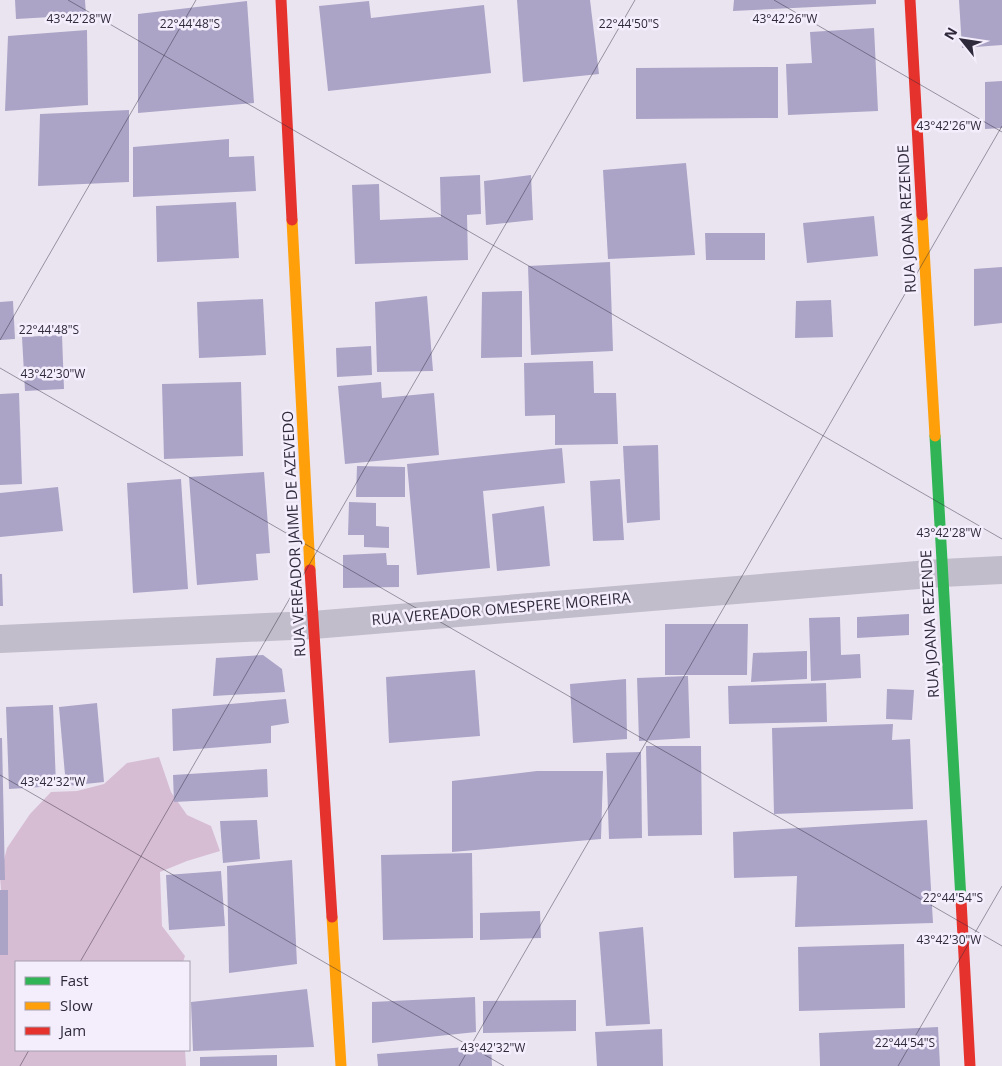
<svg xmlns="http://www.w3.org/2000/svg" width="1002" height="1066" font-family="'Open Sans',sans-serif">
<rect width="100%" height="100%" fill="#eae4f1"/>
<!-- green -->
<path fill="#d7bdd4" d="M159,757L171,792L187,815L211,826L220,851L187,861L160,872L162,926L185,956L183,962H16V1050H185L186,1066H0V953L4,932L0,876L7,848L30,814L51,792L77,791L104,784L127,763Z"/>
<!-- building -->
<g fill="#aba4c6">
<path d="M15,0H85L86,15L16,19Z"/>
<path d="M517,0H590L599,74L523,82Z"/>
<path d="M734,0H876V4L733,11Z"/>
<path d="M959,0H1002V45L962,48Z"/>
<path d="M247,1L254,103L138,113V14Z"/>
<path d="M369,1L371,18L484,5L491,73L328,91L319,6Z"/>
<path d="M874,28L878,111L788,115L786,64L812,63L810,32Z"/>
<path d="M87,30L88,105L5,111L8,36Z"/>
<path d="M778,67V118L636,119V68Z"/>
<path d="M1002,81V128L985,129V82Z"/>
<path d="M129,110V182L38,186L40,114Z"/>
<path d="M229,139V157L254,156L256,191L133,197V147Z"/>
<path d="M686,163L695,255L608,259L603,170Z"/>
<path d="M480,175L481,214L467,215L468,260L355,264L352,185L379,184L380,220L441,217L440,177Z"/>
<path d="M531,175L533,220L486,225L484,181Z"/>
<path d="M236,202L239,258L157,262L156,206Z"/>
<path d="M874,216L878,256L807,263L803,223Z"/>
<path d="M705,233H765V260H706Z"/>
<path d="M610,262L613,351L531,355L528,266Z"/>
<path d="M1002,267V323L974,326V269Z"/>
<path d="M522,291V357L481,358L482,292Z"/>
<path d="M427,296L433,371L377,372L375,302Z"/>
<path d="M263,299L266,355L199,358L197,302Z"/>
<path d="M831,300L833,337L795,338L796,301Z"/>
<path d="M13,301L15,339L0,340V302Z"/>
<path d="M62,335L64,389L25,391L22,337Z"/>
<path d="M371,346L372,375L337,377L336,348Z"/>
<path d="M593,361L594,393H616L618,444L555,445V415L525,416L524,363Z"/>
<path d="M241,382L243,456L164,459L162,384Z"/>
<path d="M381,382L382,398L434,393L439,455L345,464L338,386Z"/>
<path d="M19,393L22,484L0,485V394Z"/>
<path d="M658,445L660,520L627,523L623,446Z"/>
<path d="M562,448L565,483L483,491L490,568L417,575L407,464Z"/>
<path d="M357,466L405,467V497H356Z"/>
<path d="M264,472L270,553L256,554L258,580L197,585L189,477Z"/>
<path d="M181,479L188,589L133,593L127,483Z"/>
<path d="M620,479L624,540L593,541L590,481Z"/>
<path d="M58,487L63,531L0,537V493Z"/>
<path d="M349,502L376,503V526L389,527V548L364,547V535H348Z"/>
<path d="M544,506L550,566L497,571L492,514Z"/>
<path d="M386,553L387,565H399V587L343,588V555Z"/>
<path d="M0,574H2L3,606H0Z"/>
<path d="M909,614V635L857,638V617Z"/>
<path d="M840,617L841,655L860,654L861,678L811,681L809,618Z"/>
<path d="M665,624H748L747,675H665Z"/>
<path d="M807,651V679L751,682L753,653Z"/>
<path d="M263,655L282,669L285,692L213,696L216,658Z"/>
<path d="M475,670L480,736L389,743L386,677Z"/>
<path d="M688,676L690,738L639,741L637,678Z"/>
<path d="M626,679L627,739L573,743L570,684Z"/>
<path d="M826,683L827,722L729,724L728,686Z"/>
<path d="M887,689L914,690L912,720L886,719Z"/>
<path d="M286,699L289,723L271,726V743L173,751L172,709Z"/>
<path d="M97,703L104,782L66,786L59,707Z"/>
<path d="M53,705L56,786L9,789L6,707Z"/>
<path d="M893,724L892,740L910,739L913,809L774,814L772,728Z"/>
<path d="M0,738H2L5,880H0Z"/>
<path d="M646,746H701L702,835L648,836Z"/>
<path d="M641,752L642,838L609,839L606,753Z"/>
<path d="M267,769L268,797L174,802L173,775Z"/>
<path d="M537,771H603L601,839L452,852V781Z"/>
<path d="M257,820L260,859L223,863L220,821Z"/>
<path d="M927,820L933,923L795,927L797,876L734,878L733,832Z"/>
<path d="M472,853L473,938L383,940L381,855Z"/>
<path d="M292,860L297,964L229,973L227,866Z"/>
<path d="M221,871L225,926L169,930L166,875Z"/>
<rect x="0" y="890" width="8" height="65"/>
<path d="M540,911L541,938L480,940V913Z"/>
<path d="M643,927L650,1024L606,1026L599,932Z"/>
<path d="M904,944L905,1008L799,1011L798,947Z"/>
<path d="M307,989L314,1047L193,1051L191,1002Z"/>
<path d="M475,997L476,1032L372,1043V1002Z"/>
<path d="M576,1000V1031L483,1033V1001Z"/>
<path d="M938,1027L940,1066H820L819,1033Z"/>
<path d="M662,1029L663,1066H597L595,1032Z"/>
<path d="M491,1045L492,1066H378L377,1054Z"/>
<path d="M277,1055V1066H200V1057Z"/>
</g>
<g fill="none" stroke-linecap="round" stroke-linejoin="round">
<!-- street -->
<path stroke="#c2bdca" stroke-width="28" d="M0,639L313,625L942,573L1002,570"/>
<!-- fast -->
<path stroke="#30b455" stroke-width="11" d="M935,436L961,900"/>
<!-- slow -->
<g stroke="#ff9f0a" stroke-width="11">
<path d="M922,215L935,436"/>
<path d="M292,220L310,570"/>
<path d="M332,917L341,1066"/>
</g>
<!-- jam -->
<g stroke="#e5322d" stroke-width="11">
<path d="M281,0L292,220"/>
<path d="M910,0L922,215"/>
<path d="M310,570L332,917"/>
<path d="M961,900L970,1066"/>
</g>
</g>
<!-- ticks -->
<path fill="none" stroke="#2e2a3c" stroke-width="1" stroke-opacity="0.45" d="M68,0L1002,539M774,0L1002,132M0,340L196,0M0,368L1002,946M0,775L504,1066M80,962L635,0M20,1066L29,1050M459,1066L1002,126M898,1066L1002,886"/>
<g text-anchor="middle" stroke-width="5" stroke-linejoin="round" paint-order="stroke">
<!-- street labels -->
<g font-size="15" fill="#2e2a3c" stroke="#f4edfc">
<text transform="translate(907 219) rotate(-93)" y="5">RUA JOANA REZENDE</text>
<text transform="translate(294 534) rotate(-93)" y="5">RUA VEREADOR JAIME DE AZEVEDO</text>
<text transform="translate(501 609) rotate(-5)" y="5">RUA VEREADOR OMESPERE MOREIRA</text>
<text transform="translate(930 624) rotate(-93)" y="5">RUA JOANA REZENDE</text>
</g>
</g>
<g font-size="12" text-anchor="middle" fill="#2e2a3c" stroke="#f4edfc" stroke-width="5" stroke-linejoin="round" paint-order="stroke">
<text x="79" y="23">43°42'28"W</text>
<text x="785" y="23">43°42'26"W</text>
<text x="190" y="28">22°44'48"S</text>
<text x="629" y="28">22°44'50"S</text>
<text x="949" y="130">43°42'26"W</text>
<text x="49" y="334">22°44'48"S</text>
<text x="53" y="378">43°42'30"W</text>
<text x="949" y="537">43°42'28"W</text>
<text x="53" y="786">43°42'32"W</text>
<text x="953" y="902">22°44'54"S</text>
<text x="949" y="944">43°42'30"W</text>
<text x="905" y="1047">22°44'54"S</text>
<text x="493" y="1052">43°42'32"W</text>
</g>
<!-- legend -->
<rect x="15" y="961" width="175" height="90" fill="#f4edfc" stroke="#a59faf"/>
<rect x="25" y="977" width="25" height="8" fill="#30b455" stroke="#a59faf"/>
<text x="60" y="986" font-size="15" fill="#2e2a3c">Fast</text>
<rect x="25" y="1002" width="25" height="8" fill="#ff9f0a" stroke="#a59faf"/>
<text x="60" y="1011" font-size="15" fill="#2e2a3c">Slow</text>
<rect x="25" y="1027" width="25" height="8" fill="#e5322d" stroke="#a59faf"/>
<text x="60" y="1036" font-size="15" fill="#2e2a3c">Jam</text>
<!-- north arrow -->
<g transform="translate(962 40) rotate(300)" stroke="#f4edfc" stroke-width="4" paint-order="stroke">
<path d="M0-4L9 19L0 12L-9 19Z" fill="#2e2a3c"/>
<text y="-8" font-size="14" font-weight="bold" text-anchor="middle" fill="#2e2a3c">N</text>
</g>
</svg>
